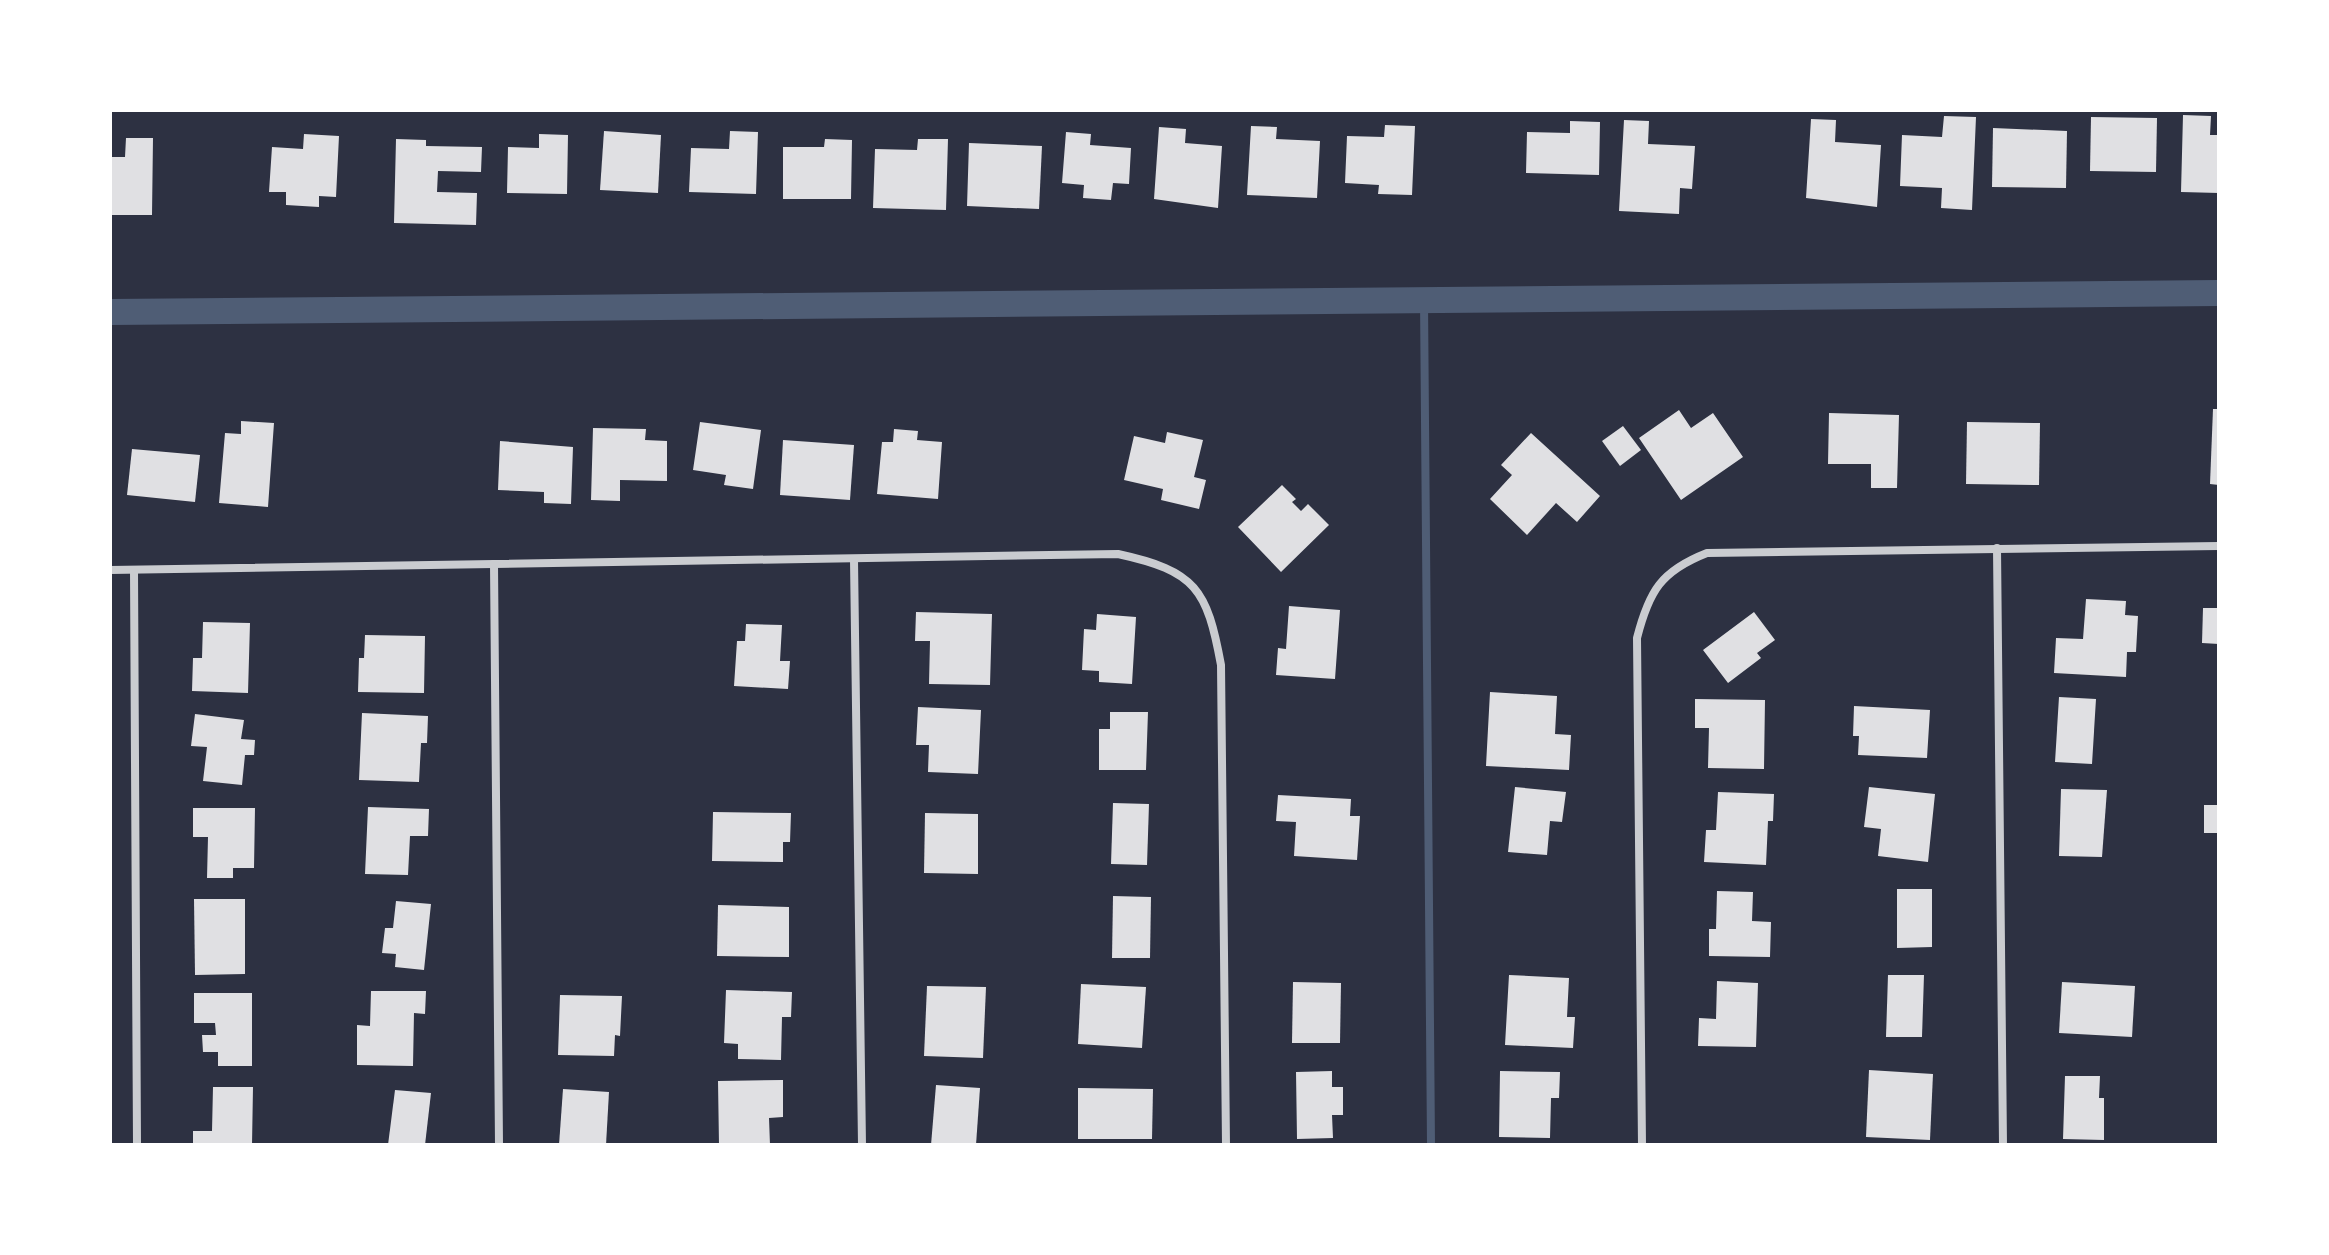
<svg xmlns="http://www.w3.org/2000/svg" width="2329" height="1255" font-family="Quicksand,sans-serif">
<rect width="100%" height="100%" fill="#2d3142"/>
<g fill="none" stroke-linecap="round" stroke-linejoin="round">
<!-- stream -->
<path stroke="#4f5d75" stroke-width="8" d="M1424,300L1431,1145"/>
<!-- canal -->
<path stroke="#4f5d75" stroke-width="26" d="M110,312L2219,293"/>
</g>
<!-- building -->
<g fill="#e0e0e3">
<path d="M2183,115L2211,116L2210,135H2219V193L2181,192Z"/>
<path d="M1944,116L1976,117L1972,210L1941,208L1942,188L1900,186L1902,135L1942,137Z"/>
<path d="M2091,117L2157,118L2156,172L2090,171Z"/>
<path d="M1811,119L1836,120L1835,142L1881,145L1877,207L1806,198Z"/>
<path d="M1624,120L1649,121L1648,144L1695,146L1692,189L1680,188L1679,214L1619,211Z"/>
<path d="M1570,121L1600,122L1599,175L1526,173L1527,132L1570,133Z"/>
<path d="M1385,125L1415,126L1412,195L1378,194L1379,185L1345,183L1347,136L1384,137Z"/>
<path d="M1251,126L1277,127L1276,139L1320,141L1317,198L1247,195Z"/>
<path d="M1159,127L1186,129L1185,143L1222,146L1218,208L1154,199Z"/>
<path d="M1993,128L2067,131L2066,188L1992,187Z"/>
<path d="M604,131L661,135L658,193L600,190Z"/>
<path d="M730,131L758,132L756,194L689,192L691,148L729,149Z"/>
<path d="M1066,132L1091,134L1090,145L1131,148L1129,184L1113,183L1111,200L1083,198L1084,185L1062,183Z"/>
<path d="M304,134L339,136L336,197L319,196V207L286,205V192H269L272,147L303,149Z"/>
<path d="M539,134L568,135L567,194L507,193L508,147L539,148Z"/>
<path d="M126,138H153L152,215H110V157H125Z"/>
<path d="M396,139L426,140V146L482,147L481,172L438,171L437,192L477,193L476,225L394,223Z"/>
<path d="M825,139L852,140L851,199H783V147H824Z"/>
<path d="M918,139H948L946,210L873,208L875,149L917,150Z"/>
<path d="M969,143L1042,146L1039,209L967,206Z"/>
<path d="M2213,409H2219V485L2210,484Z"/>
<path d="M1679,410L1691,428L1713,413L1743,457L1681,500L1639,438Z"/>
<path d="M1829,413L1899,415L1897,488H1871V464H1828Z"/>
<path d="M241,421L274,423L268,507L219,503L225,433L241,434Z"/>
<path d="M700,422L761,430L753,489L724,485L726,475L693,470Z"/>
<path d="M1967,422L2040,423L2039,485L1966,484Z"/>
<path d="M1623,426L1641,450L1620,466L1602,441Z"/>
<path d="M593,428L646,429L645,440L667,441V481L620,480V501L591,500Z"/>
<path d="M894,429L918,431L917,440L942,442L938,499L877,494L882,442H893Z"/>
<path d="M1167,432L1203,440L1194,477L1206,480L1199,509L1161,500L1163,489L1124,480L1134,436L1165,443Z"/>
<path d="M1531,433L1600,496L1577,522L1556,503L1527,535L1490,499L1512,475L1501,465Z"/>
<path d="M783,440L854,445L850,500L780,495Z"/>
<path d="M500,441L573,447L571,504L544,503V492L498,490Z"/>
<path d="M132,449L200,455L195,502L127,495Z"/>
<path d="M1282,485L1296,499L1292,502L1301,511L1308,504L1329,525L1281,572L1238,527Z"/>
<path d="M2086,599L2126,601L2125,615L2138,616L2136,652H2127L2126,677L2054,673L2056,638L2083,639Z"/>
<path d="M1289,606L1340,610L1335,679L1276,675L1278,648L1286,649Z"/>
<path d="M2203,608H2219V644L2202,643Z"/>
<path d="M916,612L992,614L990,685L929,684L930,641H915Z"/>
<path d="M1754,612L1775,640L1757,653L1761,658L1728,683L1703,650Z"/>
<path d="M1097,614L1136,617L1132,684L1099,682V671L1082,670L1084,629L1096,630Z"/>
<path d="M203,622L250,623L248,693L192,691L193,658H202Z"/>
<path d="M746,624L782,625L780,661H790L788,689L734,686L737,641H745Z"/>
<path d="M365,635L425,636L424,693L358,692L359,658H364Z"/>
<path d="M1490,692L1557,696L1555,734L1571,735L1569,770L1486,766Z"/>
<path d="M2059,697L2096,699L2092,764L2055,762Z"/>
<path d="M1695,699L1765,700L1764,769L1708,768L1709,728H1695Z"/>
<path d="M1854,706L1930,710L1927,758L1858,755L1859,736H1853Z"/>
<path d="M918,707L981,710L978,774L928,772L929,745H916Z"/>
<path d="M1110,712H1148L1146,770H1099V729H1110Z"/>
<path d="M362,713L428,716L427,743H421L419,782L359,780Z"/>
<path d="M195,714L244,720L241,739L255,740L254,755H245L242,785L203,781L207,747L191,746Z"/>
<path d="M1515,787L1566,792L1562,822L1550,821L1547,855L1508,852Z"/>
<path d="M1869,787L1935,794L1928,862L1878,856L1881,829L1864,827Z"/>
<path d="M2061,789L2107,790L2102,857L2059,856Z"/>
<path d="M1718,792L1774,794L1773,821H1768L1766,865L1704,862L1706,830H1716Z"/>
<path d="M1278,795L1351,799L1350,816H1360L1357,860L1294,856L1296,822L1276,821Z"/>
<path d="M1113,803L1149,804L1147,865L1111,864Z"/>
<rect x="2204" y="805" width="15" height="28"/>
<path d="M368,807L429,809L428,836H410L408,875L365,874Z"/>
<path d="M193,808H255L254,868H233V878H207L208,837H193Z"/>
<path d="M713,812L791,813L790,842H783V862L712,861Z"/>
<path d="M925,813L978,814V874L924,873Z"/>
<path d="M1897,889H1932V947L1897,948Z"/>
<path d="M1717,891L1753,892L1752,921L1771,922L1770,957L1709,956V929H1716Z"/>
<path d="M1113,896L1151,897L1150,958H1112Z"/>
<path d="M194,899H245V974L195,975Z"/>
<path d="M396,901L431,904L424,970L395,967L396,954L382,953L385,928H393Z"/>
<path d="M718,905L789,907V957L717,956Z"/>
<path d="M1509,975L1569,978L1567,1017H1575L1573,1048L1505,1045Z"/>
<path d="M1888,975H1924L1922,1037H1886Z"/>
<path d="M1717,981L1758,983L1756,1047L1698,1046L1699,1018L1716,1019Z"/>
<path d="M1293,982L1341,983L1340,1043H1292Z"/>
<path d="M2062,982L2135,986L2132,1037L2059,1033Z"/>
<path d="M1081,984L1146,987L1142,1048L1078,1044Z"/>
<path d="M927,986L986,987L983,1058L924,1056Z"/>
<path d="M726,990L792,992L791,1017H782L781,1060L738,1059V1044L724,1043Z"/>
<path d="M371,991H426L425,1014L414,1013L413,1066L357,1065V1025L370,1026Z"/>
<path d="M194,993H252V1066H218V1052H203L202,1035H216L215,1023H194Z"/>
<path d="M560,995L622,996L620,1036L615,1035L614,1056L558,1055Z"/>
<path d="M1869,1070L1933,1074L1930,1140L1866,1137Z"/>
<path d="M1332,1071V1087H1343V1115H1332L1333,1138L1297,1139L1296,1072Z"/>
<path d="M1500,1071L1560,1072L1559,1098H1551L1550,1138L1499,1137Z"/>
<path d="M2065,1076H2100L2099,1098H2104V1140L2063,1139Z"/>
<path d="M783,1080V1117L769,1118L770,1145H719L718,1081Z"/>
<path d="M936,1085L980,1088L976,1145H931Z"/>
<path d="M213,1087H253L252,1145H193V1131H212Z"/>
<path d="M1078,1088L1153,1089L1152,1139H1078Z"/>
<path d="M563,1089L609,1092L606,1145H559Z"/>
<path d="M395,1090L431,1093L425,1145H388Z"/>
</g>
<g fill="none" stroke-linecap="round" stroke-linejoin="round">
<!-- minor -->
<g stroke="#caccd0" stroke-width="8">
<path d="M1997,548L2003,1145"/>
<path d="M854,560L862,1145"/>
<path d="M494,564L499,1145"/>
<path d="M110,570L1118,554C1196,571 1207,589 1221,665L1226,1145"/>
<path d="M134,570L137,1145"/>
<path d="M1642,1145L1637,638C1649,591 1661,571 1707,553L2219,546"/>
</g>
</g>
<!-- border -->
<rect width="2329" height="1255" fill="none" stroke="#ffffff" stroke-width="224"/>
</svg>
